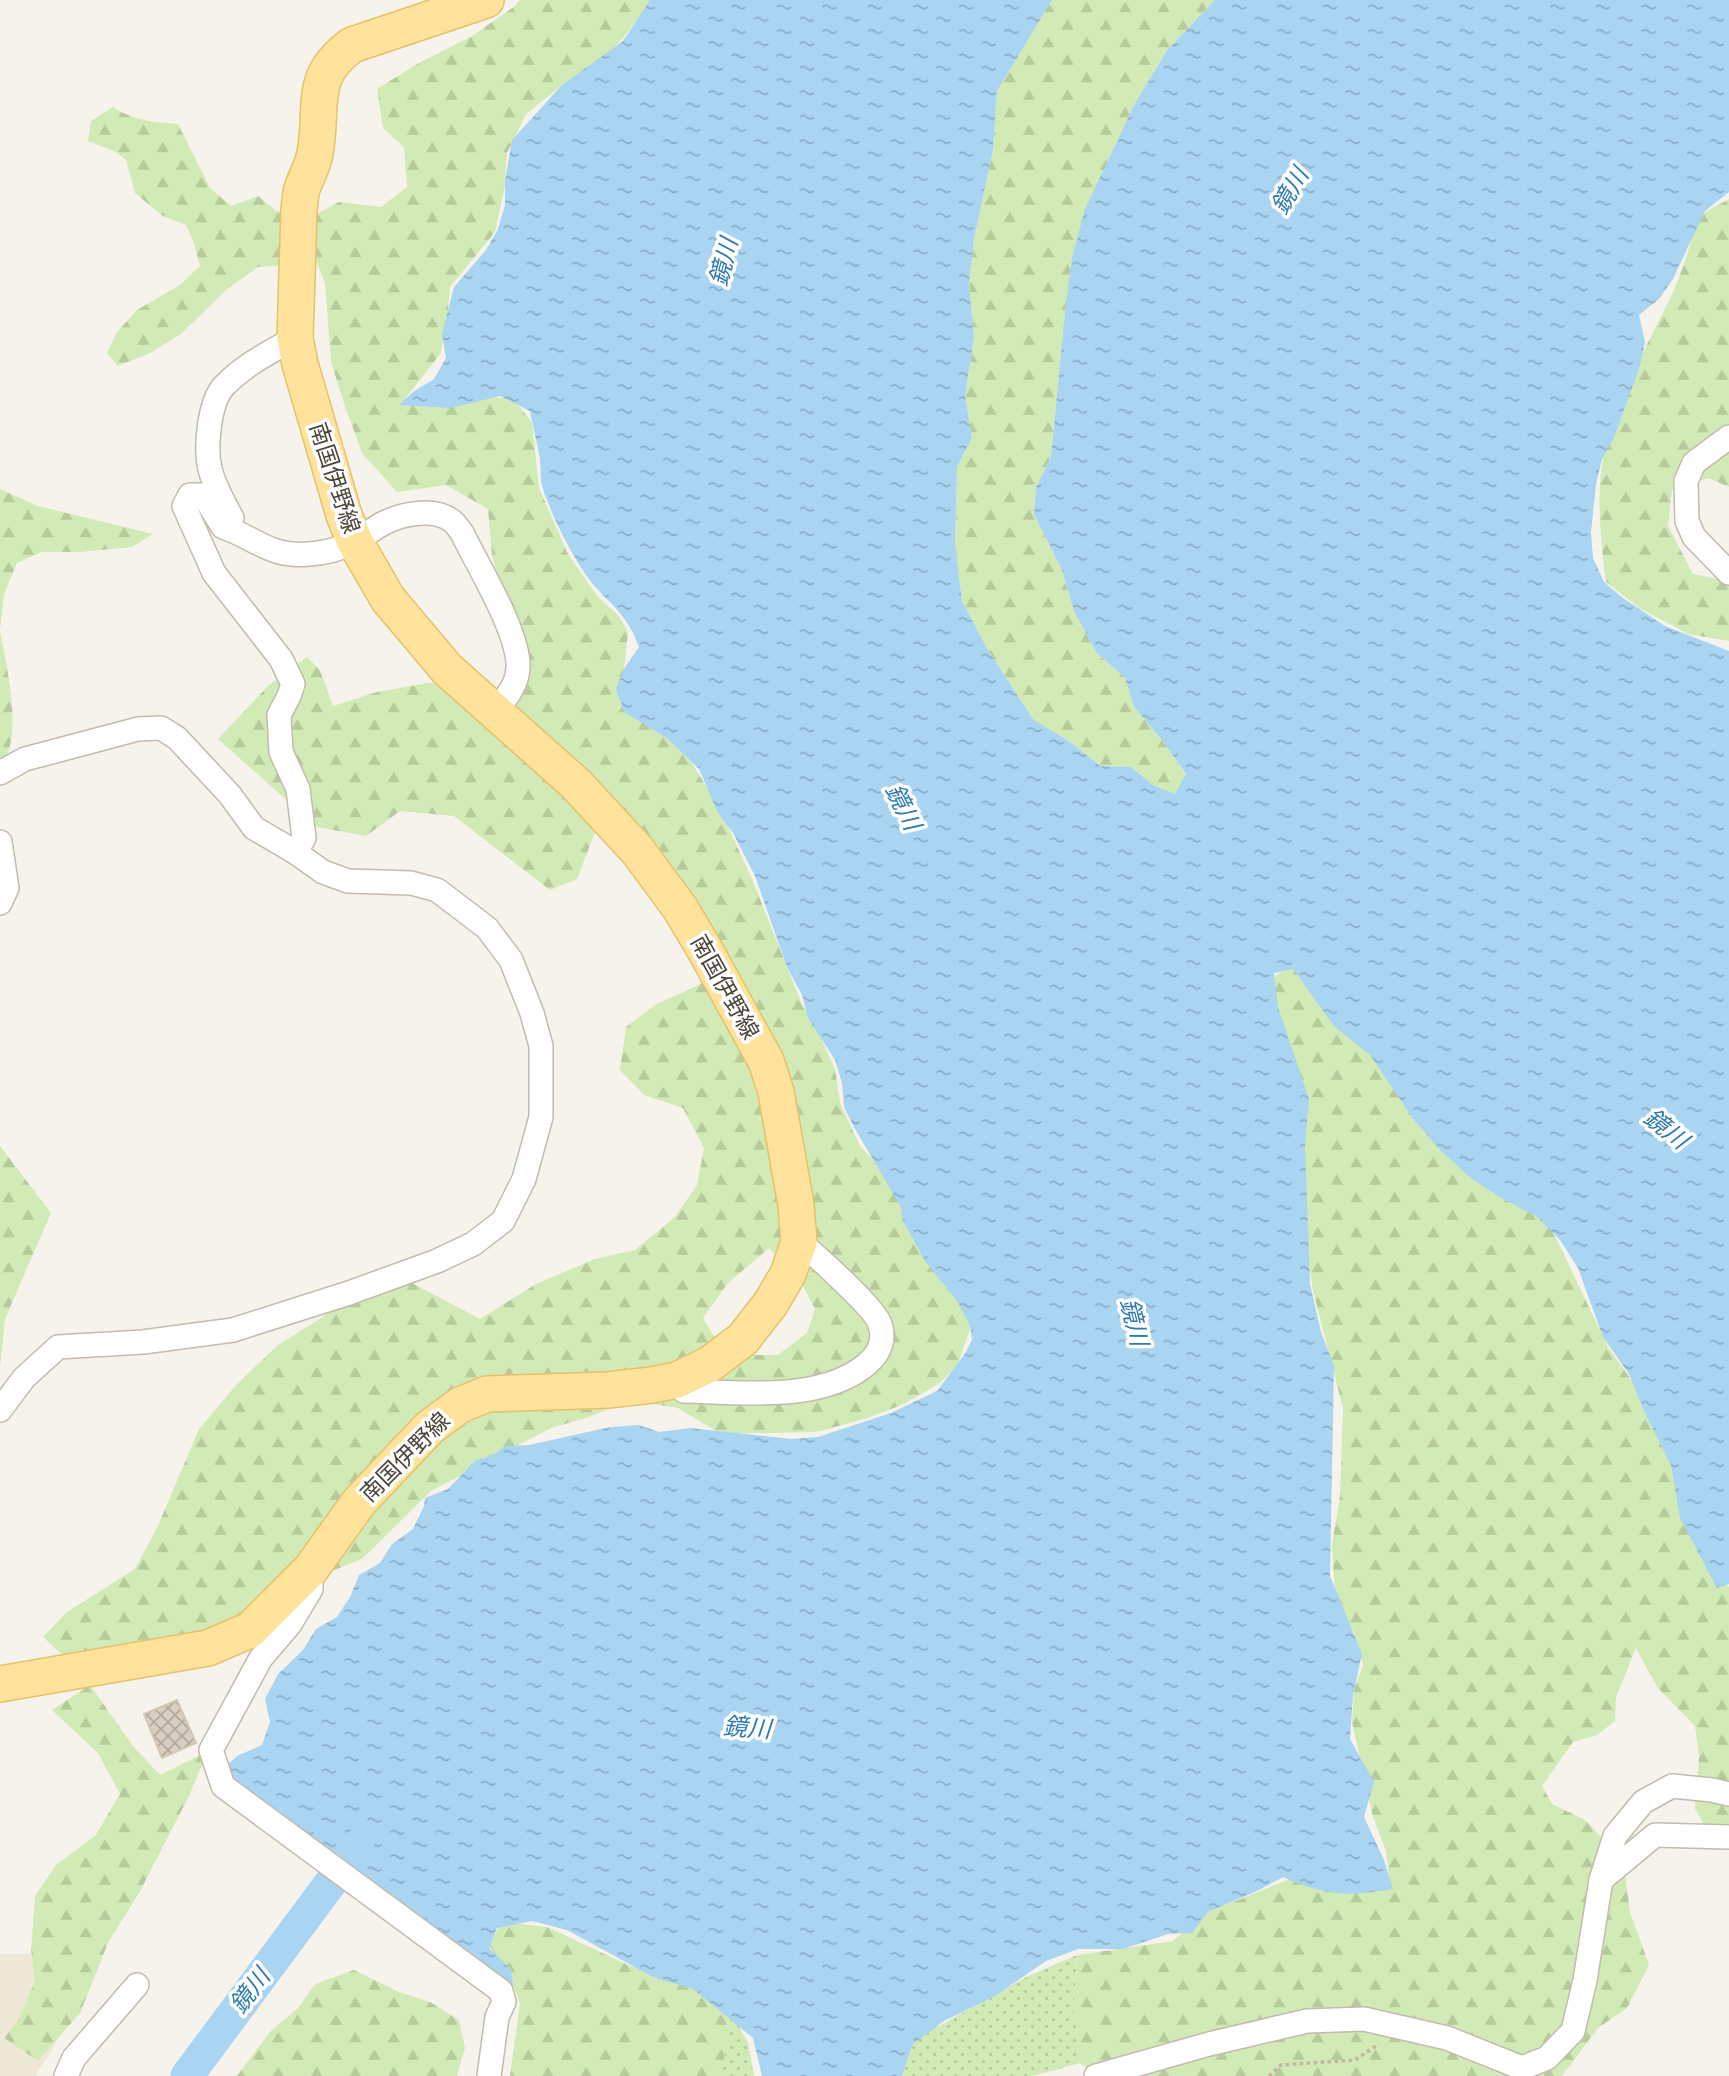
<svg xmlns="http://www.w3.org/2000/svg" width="1729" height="2076" font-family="'Exo 2','Noto Sans JP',sans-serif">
<defs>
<pattern id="grass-dots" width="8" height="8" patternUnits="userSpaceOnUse" patternTransform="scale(1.75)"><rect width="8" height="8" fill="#d2eab5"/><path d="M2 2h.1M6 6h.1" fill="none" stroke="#b6ca9c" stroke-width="1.8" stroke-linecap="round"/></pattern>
<pattern id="forest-firs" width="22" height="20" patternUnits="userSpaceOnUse" patternTransform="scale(1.75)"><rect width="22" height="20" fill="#d2eab5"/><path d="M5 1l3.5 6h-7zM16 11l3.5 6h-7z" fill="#b6ca9c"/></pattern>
<pattern id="water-ripples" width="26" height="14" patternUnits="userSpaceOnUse" patternTransform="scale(1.75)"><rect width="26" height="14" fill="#a9d4f2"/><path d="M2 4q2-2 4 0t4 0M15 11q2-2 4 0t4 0" fill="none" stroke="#8caec5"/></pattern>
<pattern id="building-cross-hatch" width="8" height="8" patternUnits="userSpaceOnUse" patternTransform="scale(1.75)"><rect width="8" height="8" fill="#d8cfc1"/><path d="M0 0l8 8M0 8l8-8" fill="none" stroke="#b1aa9e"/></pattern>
</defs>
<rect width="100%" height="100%" fill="#f6f3ec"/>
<!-- education -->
<path fill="#efe8d6" d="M0,1954H33L83,1987L50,2054L35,2076H0Z"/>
<!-- grass -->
<g fill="url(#grass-dots)">
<path d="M1077,1955L1074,2010L1080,2063L1033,2076H890L909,2035L939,2026L1028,1976Z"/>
<path d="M729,2008L748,2043L754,2076H719L724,2061Z"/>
</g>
<!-- forest -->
<g fill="url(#forest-firs)" fill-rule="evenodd">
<path d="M520,0H652L623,38L602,61L561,86L526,114L507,153L504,190L495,232L450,287L447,320L441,353L401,404L476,396L513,399L532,422L539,488L568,554L598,597L619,616L628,633L620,704L671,741L692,763L720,809L752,879L801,1002L818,1031L835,1069L840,1103L860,1146L882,1169L922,1244L960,1291L971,1326L958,1364L940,1383L904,1404L868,1418L816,1432L721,1434L678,1408L631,1400L589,1417L551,1428L431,1491L362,1559L309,1580L226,1625L170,1649L65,1657L43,1637L67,1612L135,1569L157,1528L199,1429L238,1383L278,1345L393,1273L480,1319L536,1284L595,1259L635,1250L675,1217L697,1185L704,1148L683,1108L644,1095L620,1070L626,1027L655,1005L705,982L630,822L595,832L577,879L550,890L454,816L400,811L366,836L317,827L218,739L268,686L307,657L320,670L333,706L377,692L428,683L513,689L511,619L492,556L488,509L446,485L397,492L362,453L344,403L331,362L325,283L317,263L258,267L226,290L181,334L150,353L118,366L107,353L117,332L137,310L180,285L200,266L193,240L186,225L163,216L135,193L126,160L116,152L88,141L91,121L113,107C134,121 154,122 178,124L210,188L231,206L258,196L276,211L311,217L339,202L381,207L407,187L404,147L383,128L377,89L417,64L472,36L515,6ZM769,1248L800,1280L815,1309L807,1333L778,1355H748L718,1343L703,1318L728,1283Z"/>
<path d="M1052,0H1215L1168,49L1135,103L1108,160L1065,311L1051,457L1036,487L1034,514L1062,570L1074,611L1096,652L1125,678L1134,707L1162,740L1186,775L1175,795L1153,785L1131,767L1102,766L1070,742L1033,719L988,650L962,601L955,542L957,467L972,438L965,395L974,338L969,283L974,239L993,150L997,91Z"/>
<path d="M1729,199V487L1708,478L1672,490L1668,526L1693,574L1729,581V641L1688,634L1641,609L1606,582C1600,534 1594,481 1609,433C1624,384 1651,339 1673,292C1684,268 1691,242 1698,216Z"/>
<path d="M0,489L38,506L153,534L132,547L81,552H42L17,563L4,594L0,630Z"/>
<path d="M0,631C6,663 25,741 0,765Z"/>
<path d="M1289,965L1322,992L1544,1213L1608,1347L1642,1395L1679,1472L1716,1577L1729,1587V1843L1714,1841L1695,1809L1699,1757L1695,1726L1658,1688L1636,1648L1616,1697L1615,1721L1597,1735L1573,1742L1542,1786L1552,1804L1585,1820L1608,1844L1624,1866L1630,1912L1649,1965L1627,2008L1598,2028L1562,2076H1096L1080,2063L1074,2010L1077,1955L1173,1941L1208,1912L1295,1877L1390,1883L1386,1851L1373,1817L1352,1722L1354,1690L1363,1665L1354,1632L1335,1596L1332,1544L1340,1496L1343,1408L1313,1291L1266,984Z"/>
<path d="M0,1146L51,1213L5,1319L0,1369Z"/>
<path d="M90,1685L133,1746L160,1775L208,1751L188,1798L139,1893L108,1943L80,2013L38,2061L4,2038L20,2017L35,1981L31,1950L35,1896L56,1865L95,1836L120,1794L98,1753L52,1710Z"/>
<path d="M503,1922L547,1927L628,1965L682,1981L729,2008L724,2061L719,2076H510L520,2003L507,1970L488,1944Z"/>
<path d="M354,1970L399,1992L430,2002L459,2020L465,2048L457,2076H237L270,2032L299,2007L315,1984Z"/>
</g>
<!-- water -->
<path fill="url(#water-ripples)" d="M650,0H1052L997,91L993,150L974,239L969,283L974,338L965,395L972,438L957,467L955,542L962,601L988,650L1033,719L1070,742L1101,766L1131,767L1153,785L1175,794L1186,774L1162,740L1134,707L1125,678L1096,652L1074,611L1062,570L1034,514L1036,487L1051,457L1065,311L1072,258L1085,209L1135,103L1168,49L1215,0H1729V192L1705,211L1673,279L1659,299L1639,315L1645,342L1640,366L1614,438L1602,459L1596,484L1591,533L1593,558L1604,582L1623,598L1665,626L1729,651V1584L1717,1588L1680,1518L1671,1465L1645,1413L1629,1374L1603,1337L1578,1268L1560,1240L1536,1216L1503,1199L1472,1179L1440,1150L1414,1120L1370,1055L1334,1026L1293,969L1274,973L1278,1007L1309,1099L1305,1145L1310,1284L1321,1332L1334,1366L1330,1576L1362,1654L1353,1695L1350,1739L1374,1782L1364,1817L1384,1860L1393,1889C1346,1897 1327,1896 1283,1877L1257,1891L1208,1912L1192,1933L1168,1934L1123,1949H1078L1046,1961L995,1996L944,2021L912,2045L902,2076H762L753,2038L693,1989L653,1977L567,1930L532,1921L497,1928L489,1948L511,1969L513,1985H503L228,1781L223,1769L237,1756L262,1745L270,1722L265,1699L278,1674L303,1650L316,1629L337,1617L350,1597L359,1575L380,1563L392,1544L413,1529L424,1506L425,1498L448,1489L476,1460L493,1455L506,1446L529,1445L610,1427L639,1425L659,1432L690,1428L792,1439L818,1437L891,1413L937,1391L966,1352L972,1339L970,1326L957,1301L925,1261L902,1219L901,1207L855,1129L844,1107L842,1083L835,1060L808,1018L802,995L787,967L755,876L733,833L718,813L699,769L667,738L624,712L616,689L625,667L639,647C625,607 602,601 582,569C566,544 551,514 542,486C540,478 541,468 540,459C537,443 533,427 530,411L500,396L451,408L399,405L413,392L434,379L446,358L442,334L454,287L486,250L498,229L505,205V181L512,140L561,86L623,41Z"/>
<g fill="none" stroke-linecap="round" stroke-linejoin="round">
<!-- river -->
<path stroke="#a9d4f2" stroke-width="33" d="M187,2076L358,1846"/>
</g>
<!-- building -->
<path fill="url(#building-cross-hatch)" stroke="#d3c7b4" stroke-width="2" d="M177,1700L196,1743L162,1758L144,1714Z"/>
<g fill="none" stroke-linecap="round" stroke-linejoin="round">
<!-- street casing -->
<g stroke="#c2bbae" stroke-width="26">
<g id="street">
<path d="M1729,437L1694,463L1686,481L1687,521L1694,537L1729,573"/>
<path d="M232,518C224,503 214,486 210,469C205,448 209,402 224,386C244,365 270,352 295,338"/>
<path d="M0,773L25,759L138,729L161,728L177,738L230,795L254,828L295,852L323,872L348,881L411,883L437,890L487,928L511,960L532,1013L541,1046V1117L524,1179L503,1221L473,1244L437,1261L349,1293L233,1330L143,1342L58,1347L24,1378L0,1410"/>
<path d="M0,842L7,888L0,903"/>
<path d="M295,852L304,838L298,789L281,752L279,715L289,696L293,684L281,659L214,573L184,506L190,495H203L223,527C256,538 270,558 309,554C324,553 338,550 351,543C363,538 372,529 384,523C402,514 434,507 452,521C456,524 459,529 462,533C478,566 520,634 518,668C517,686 506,698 495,710"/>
<path d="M677,1380L684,1391C740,1392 821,1403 867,1364C880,1353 886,1339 879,1322C873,1307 815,1254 799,1242"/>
<path d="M311,1572V1589L290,1624L261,1658L211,1750L223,1786L501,1991L504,2002L497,2017L489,2076"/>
<path d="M1601,1880L1655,1835L1729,1837"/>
<path d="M66,2076L74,2058L137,1985"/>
<path d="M1096,2076L1209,2044L1307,2021L1364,2019L1447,2038L1522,2068L1547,2058L1573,2031L1585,1980L1601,1880L1615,1836L1643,1802L1672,1786L1712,1790L1729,1794"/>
</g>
</g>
<!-- primary casing -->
<g stroke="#e6c16a" stroke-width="38">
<path id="primary" d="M0,1684L208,1648L250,1630L311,1569L359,1502L430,1427L460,1405L487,1394L608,1390L652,1385L677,1380L710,1364L743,1339L771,1303L788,1274L799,1242L796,1205L776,1092L766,1061L705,950L680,908L637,850L576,784L447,669L388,599L355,542L344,515L300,364L295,338L299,210C300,204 300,195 302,189C306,177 313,166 315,153C324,105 307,78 352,45L486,0"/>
</g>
<!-- path -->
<path stroke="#c4b79f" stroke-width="3.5" stroke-dasharray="3.5 3.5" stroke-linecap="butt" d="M1269,2076L1281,2065L1355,2060L1379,2044"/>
<!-- street -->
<use href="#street" stroke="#fff" stroke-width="23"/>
<!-- primary -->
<use href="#primary" stroke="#ffe39c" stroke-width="35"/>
</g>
<g text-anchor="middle" stroke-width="7" stroke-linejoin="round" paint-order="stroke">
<!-- street labels -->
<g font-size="23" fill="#4b4439" stroke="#fff">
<text transform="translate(335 478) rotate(72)" y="8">南国伊野線</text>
<text transform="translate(725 987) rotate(61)" y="8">南国伊野線</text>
<text transform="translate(405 1457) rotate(-45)" y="8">南国伊野線</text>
</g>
<!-- water labels -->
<g font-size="24" font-style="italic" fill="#2e7ab2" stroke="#fff">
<text transform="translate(1290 191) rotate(-60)" y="8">鏡川</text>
<text transform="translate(724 262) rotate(-76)" y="8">鏡川</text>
<text transform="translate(903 807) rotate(63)" y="8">鏡川</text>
<text transform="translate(1666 1129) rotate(38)" y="8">鏡川</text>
<text transform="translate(1134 1322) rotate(76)" y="8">鏡川</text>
<text transform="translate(747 1728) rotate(4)" y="8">鏡川</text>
<text transform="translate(250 1991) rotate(-53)" y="8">鏡川</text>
</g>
</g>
</svg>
